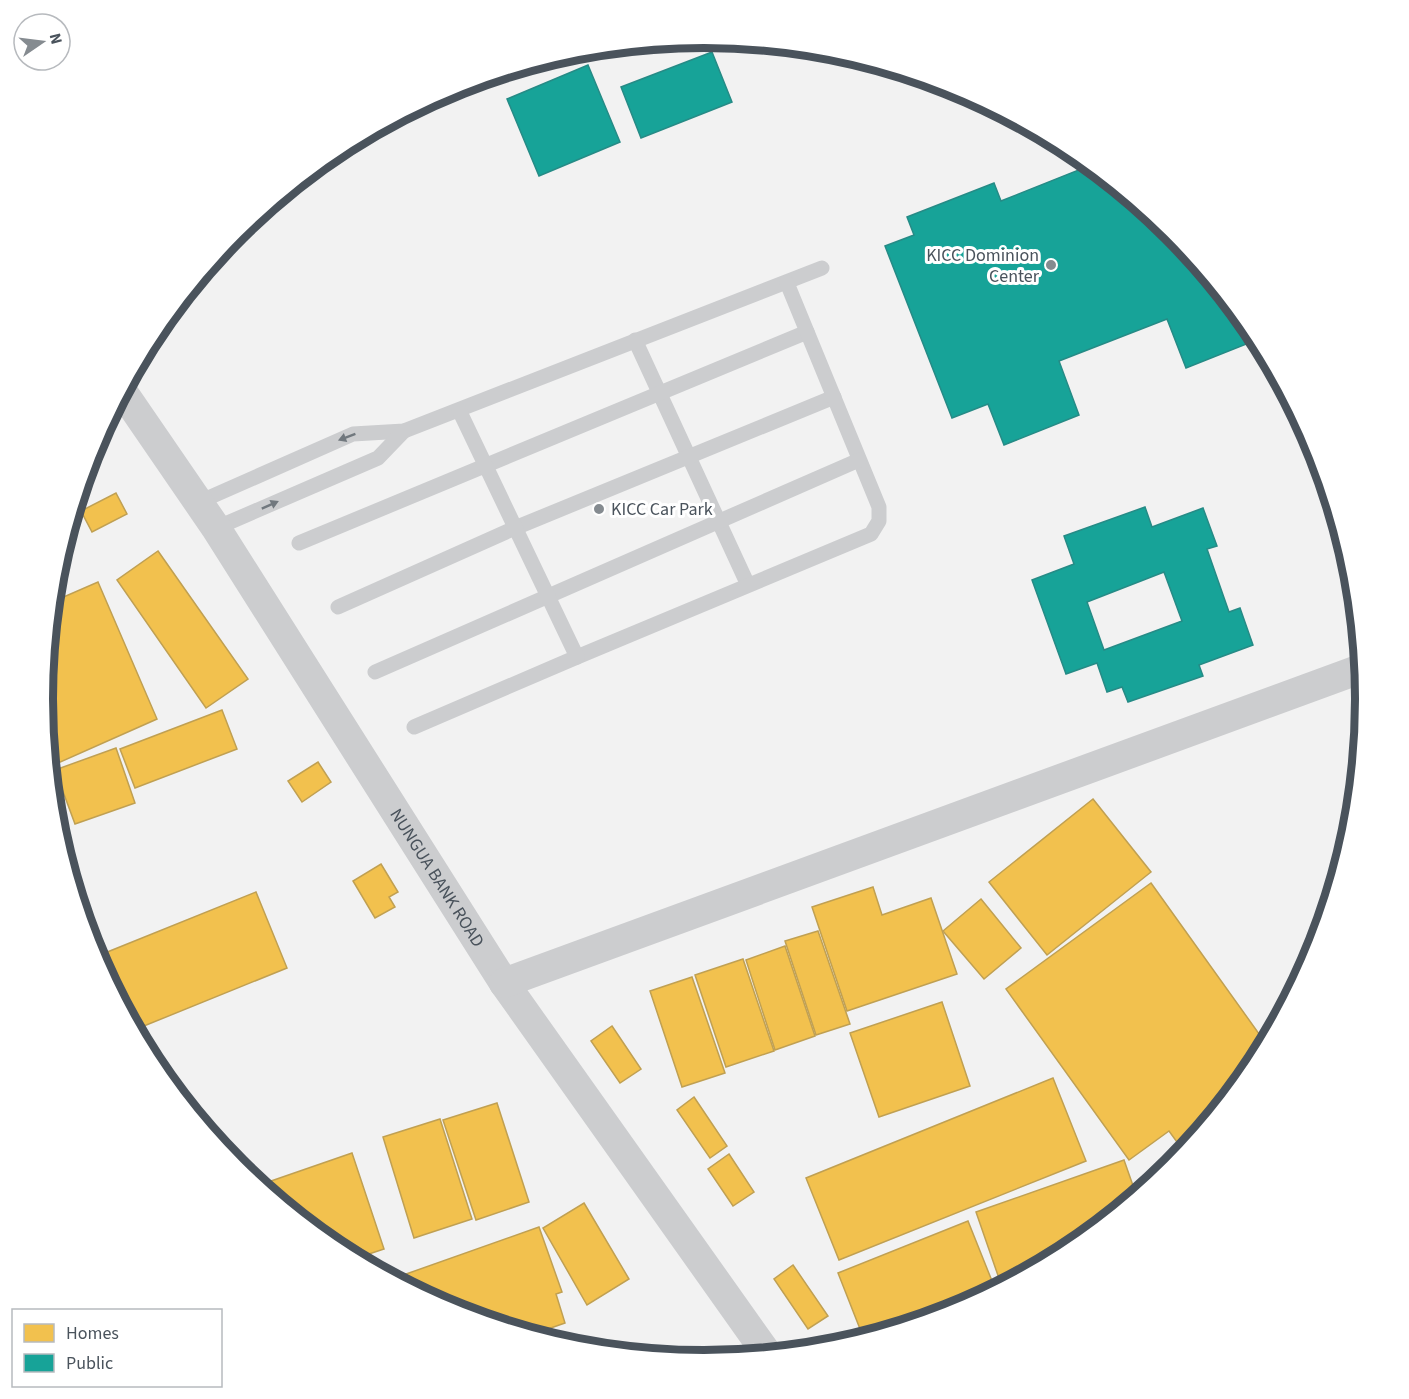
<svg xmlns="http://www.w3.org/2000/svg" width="1409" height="1399" font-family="'Source Sans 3',sans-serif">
<rect width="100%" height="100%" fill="#f2f2f2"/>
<!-- homes -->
<g fill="#f2c14e" stroke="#c0a052" stroke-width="1.5">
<path d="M116,493L127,514L92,532L81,511Z"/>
<path d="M158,551L248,679L206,708L117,580Z"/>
<path d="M98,582L157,719L49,767L43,699L52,602Z"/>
<path d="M222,710L237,749L135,788L120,749Z"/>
<path d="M116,748L135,803L75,824L55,770Z"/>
<path d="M318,762L331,782L302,802L288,781Z"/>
<path d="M1093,799L1151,872L1047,955L989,882Z"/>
<path d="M381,864L398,892L389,897L395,907L375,918L353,881Z"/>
<path d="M1151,883L1267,1045L1255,1068L1185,1153L1169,1131L1129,1160L1006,989Z"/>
<path d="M873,887L882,915L931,898L957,974L847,1011L812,907Z"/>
<path d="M256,892L287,968L134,1030L95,957Z"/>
<path d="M981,899L1021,948L984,979L943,931Z"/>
<path d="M818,931L850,1024L816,1035L785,941Z"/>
<path d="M785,946L815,1036L775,1050L746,960Z"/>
<path d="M743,959L774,1051L726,1067L695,975Z"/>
<path d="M692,977L725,1073L682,1087L650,991Z"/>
<path d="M942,1002L970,1086L879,1117L850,1033Z"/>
<path d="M612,1026L641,1069L620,1083L591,1041Z"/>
<path d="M1053,1078L1086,1161L839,1260L806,1178Z"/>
<path d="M694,1097L727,1146L710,1158L677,1110Z"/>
<path d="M497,1103L529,1202L476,1220L443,1120Z"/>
<path d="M440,1119L472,1219L414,1238L383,1137Z"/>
<path d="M352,1153L384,1249L354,1259L336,1250L278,1202L271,1181Z"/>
<path d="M729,1154L754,1192L733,1206L708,1169Z"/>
<path d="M1124,1160L1137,1197L1072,1250L1002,1287L976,1212Z"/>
<path d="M268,1181L275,1199L258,1185Z"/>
<path d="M584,1203L629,1279L587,1305L543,1228Z"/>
<path d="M968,1221L996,1291L958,1311L864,1339L838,1273Z"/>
<path d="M539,1227L562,1292L556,1294L565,1323L531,1335L451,1311L392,1279Z"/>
<path d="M793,1265L828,1316L808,1329L774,1279Z"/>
</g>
<!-- public -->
<g fill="#17a398" stroke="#268b86" stroke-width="1.5" fill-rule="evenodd">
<path d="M712,52L732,102L641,138L621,87Z"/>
<path d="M588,65L620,142L539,176L507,99Z"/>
<path d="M1091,165L1173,232L1259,339L1186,368L1167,319L1059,361L1079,415L1004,445L988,404L952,418L885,246L914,235L907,217L994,183L1001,201Z"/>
<path d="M1145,507L1152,527L1203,508L1217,546L1207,549L1229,612L1240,608L1253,645L1199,665L1203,676L1128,702L1122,687L1107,692L1097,663L1066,674L1032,580L1074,564L1064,536ZM1164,572L1182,621L1104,650L1087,602Z"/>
</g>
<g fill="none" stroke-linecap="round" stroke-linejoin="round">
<!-- lane -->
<g stroke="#cccdcf" stroke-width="15">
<path d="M635,340L748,585"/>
<path d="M199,502L353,434L404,431L822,268"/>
<path d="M216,528L378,458L404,431"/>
<path d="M299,543L807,332"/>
<path d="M338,607L515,528L834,397"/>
<path d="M577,657L871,534L879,521V507L787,283"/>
<path d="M375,672L859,460"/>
<path d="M414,727L577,657L459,410"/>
</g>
<!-- street -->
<g stroke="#cccdcf" stroke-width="30">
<path id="s1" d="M122,391L216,528L504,983L768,1355"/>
<path d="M504,983L1363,668"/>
</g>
</g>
<!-- one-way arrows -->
<defs><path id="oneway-solid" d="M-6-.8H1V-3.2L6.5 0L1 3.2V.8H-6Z" transform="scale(1.5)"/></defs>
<g fill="#71787e">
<use href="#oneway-solid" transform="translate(347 437) rotate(159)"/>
<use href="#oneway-solid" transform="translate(270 505) rotate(-24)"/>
</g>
<!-- markers -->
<g fill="#858b90" stroke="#fff" stroke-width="2">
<circle cx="1051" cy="265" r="6"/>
<circle cx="599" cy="509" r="6"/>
</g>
<g text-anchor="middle" stroke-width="6" stroke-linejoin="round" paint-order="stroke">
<!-- poi labels -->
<g font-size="18" fill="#4a535c" stroke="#fff" text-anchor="end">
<text x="1039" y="261">KICC Dominion<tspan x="1039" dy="21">Center</tspan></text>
<text x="611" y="515" text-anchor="start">KICC Car Park</text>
</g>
<!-- street labels -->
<g font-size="18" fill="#4a535c" stroke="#fff">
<text dy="6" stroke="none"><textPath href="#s1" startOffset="580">NUNGUA BANK ROAD</textPath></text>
</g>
</g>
<!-- crop -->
<path d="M0 0H1409V1399H0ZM53 699a651 651 0 1 1 1302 0a651 651 0 1 1-1302 0Z" fill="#fff" fill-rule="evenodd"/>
<path fill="none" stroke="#4a535c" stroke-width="8" d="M53 699a651 651 0 1 1 1302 0a651 651 0 1 1-1302 0Z"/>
<!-- legend -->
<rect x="12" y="1309" width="210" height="78" fill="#ffffff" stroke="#b7babe" stroke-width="1.5"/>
<rect x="24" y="1324" width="30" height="18" fill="#f2c14e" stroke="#b7babe" stroke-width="1.5"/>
<text x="66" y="1339" font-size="18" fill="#4a535c">Homes</text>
<rect x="24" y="1354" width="30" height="18" fill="#17a398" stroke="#b7babe" stroke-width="1.5"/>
<text x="66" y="1369" font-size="18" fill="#4a535c">Public</text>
<!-- north arrow -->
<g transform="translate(42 42) rotate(76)"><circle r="28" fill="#ffffff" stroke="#b7babe" stroke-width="1.5"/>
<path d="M0-4.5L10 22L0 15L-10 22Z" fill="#858b90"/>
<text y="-9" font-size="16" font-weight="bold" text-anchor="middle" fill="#4a535c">N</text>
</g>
</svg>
